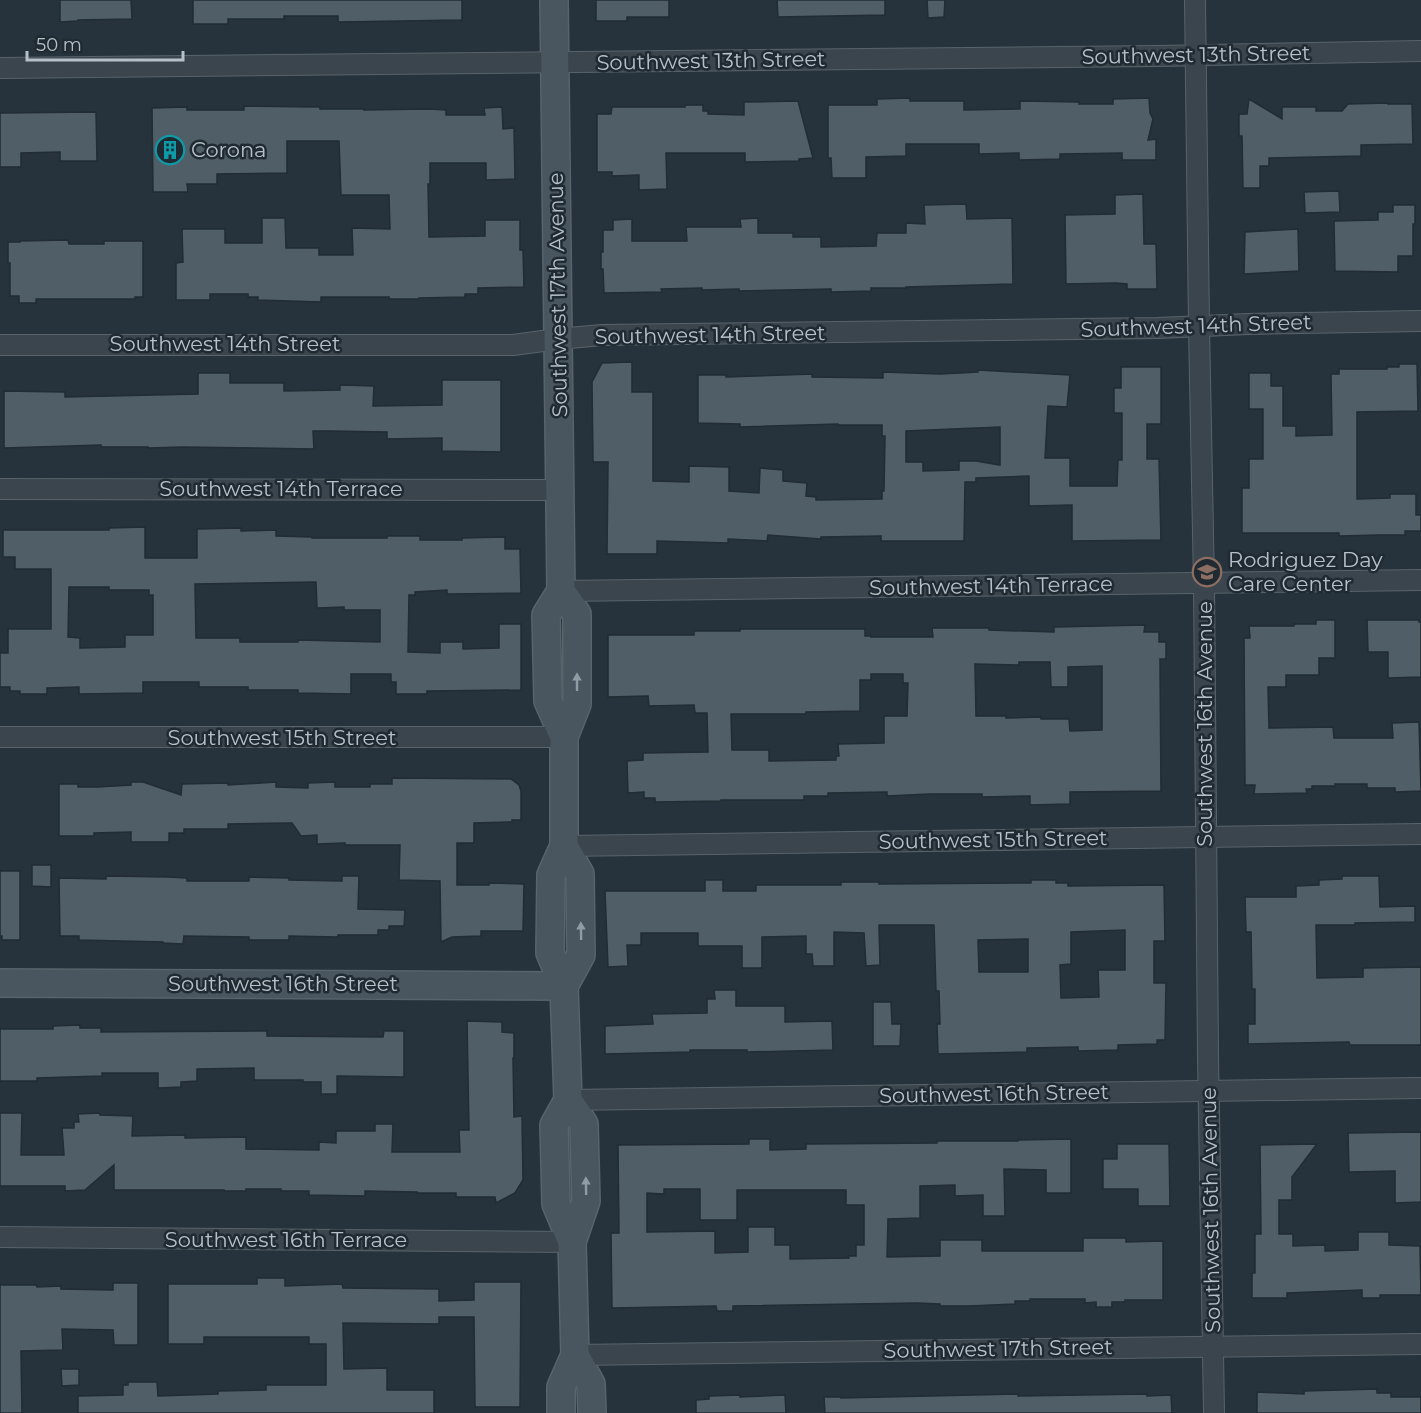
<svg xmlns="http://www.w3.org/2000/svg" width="1421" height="1413" font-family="Montserrat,sans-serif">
<rect width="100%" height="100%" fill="#27333c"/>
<!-- building -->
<g fill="#505e67" stroke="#212c34" stroke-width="1.5" fill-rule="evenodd">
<path d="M60,0H131L132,19L78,20V21L60,22Z"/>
<path d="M193,0H462V20L338,22V16H284V19H228V24H193Z"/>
<path d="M596,0H669V17H627V21H596Z"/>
<path d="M777,0H885V15L778,17Z"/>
<path d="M927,0H945L944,17L928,18Z"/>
<path d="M910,98V101H964V110L1020,109V101L1079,102V104H1113V99L1149,98L1150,113L1153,119L1148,140L1156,139V160H1122V153L1060,154V159L1019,160V153L979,154V144H906V156L866,157V178H832L831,158H828V105H877V99Z"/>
<path d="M1249,99L1282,119V107H1316V111H1342L1348,104L1388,103V104H1412L1413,144L1361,145V156L1269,158V166H1260V188H1243L1242,136H1239V114H1247Z"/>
<path d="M798,101L813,158L799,159V161L745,162V153H666L667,189L639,190V175L612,176V172H597V114H611L612,107H685V105H703V111H708V114L744,115V102Z"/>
<path d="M244,106L320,107V109H364V110L429,109L446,110V115H485L484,108L502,107L503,129L514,128L515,179L486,180V163H430V184H428L429,237L485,236V220H520V250H523L524,287L478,288V294H465V297L419,298V299H389V297H321V302L258,300V297H248V294H210V300H176V263L183,262L182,229H225V243H262V218H285L286,248H319V255H353L352,228L390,229L389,195H341L339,141H287V173L217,174V184H187L188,192H153L152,108L187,107V110H244Z"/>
<path d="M96,112L97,161H60V152L21,153V167H0V113Z"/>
<path d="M1339,191L1340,212L1305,213L1304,192Z"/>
<path d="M1143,194L1144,244H1156L1157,289H1127V284L1116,283L1066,284L1065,215L1115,214V195Z"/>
<path d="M966,204L967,219L1012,218L1013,284L906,287V288H871V291L831,292V289L739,291V289L702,290V288L661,289L662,292L604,293L603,269H601V252H603V230H613V220L632,219V241H687L686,227H741L740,219L758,218V233H793V237H821V247L876,246L877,233H906V223L925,224L924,205Z"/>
<path d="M1393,205H1415V224H1413V256H1398V272L1335,271L1334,221L1378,220V212H1393Z"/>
<path d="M1298,229L1299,271L1244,274L1245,232Z"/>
<path d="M68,240L69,244H104V241H143V297H135V299H36V303H19V296H10V263H8V242H20V241Z"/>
<path d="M632,362V392H653V481L689,482V466L729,467V491L759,493L760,468L783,470V481L807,483L806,496L816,497V500L882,499V491H884L885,436H882V425H838V424L740,427V424L698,423V375H726V377L812,374V377L883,378V372L940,374L978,372V370L1070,375L1067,407L1048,406L1045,458H1070V486H1117L1118,460H1122V413H1114V388H1121V367H1161V424H1147V459H1159L1161,540L1072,541V505L1029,506V476L976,478V482H965L964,541H881V536L821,537V539L768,535L767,541L728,539V543L657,541V554H607L608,462H593L592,382L602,363ZM1000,427V465L976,461H959V470L923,471V462H906V431Z"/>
<path d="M1399,364H1417L1418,411L1357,412V499L1390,498V494H1416V515H1421V531H1405V535H1379L1339,536V533H1242V488H1249V459H1263V409H1249V373H1271V386H1283V426H1296V436L1332,435L1331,374H1339V369H1387V367H1399Z"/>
<path d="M198,373H230V383H284V391L340,390V385L374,386L373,406L442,405V380H501V452L442,451V438L387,439V432L330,431H313L314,449L183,447L148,448V447H101V445L4,448V391L65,392V397L198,394Z"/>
<path d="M145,527V558H197V529L241,528V531L276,530V536L312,537V538H387V536H420V540H462V538L505,537V549H520L521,593L447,594V590L415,592V595H409L408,652L440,653V642H463V649L499,648V624H521V690L427,691V694H396V682H391V674H351V694L298,693V690H248V687H199V682H143V693L79,694V687L47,688V694H20V691H10V687H0V653H8V629H51V569H15V557H3V530H109V528ZM316,582L317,608L344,607V610H380V642L298,640V642H240V638H196L195,584ZM69,587H109V590H149V595H153V635H125V647L80,648V638L68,637Z"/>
<path d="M1316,620H1335V658H1319V675H1286V687H1268L1269,728L1333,727L1334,738H1393L1392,723L1419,722L1421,791L1395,792V788H1367V784H1335V786H1312V789H1306L1307,793L1254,794L1255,785H1245L1244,638H1250L1249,626H1294V624H1316Z"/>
<path d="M1367,620H1419V622H1421V677L1388,678V652H1368Z"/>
<path d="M1145,625L1144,632H1159V642H1166V659H1160L1161,791L1070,792V804L1030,805V796L982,797V794H930L887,796V792L828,793V796H804V800H721V801L655,802V798H644V792L628,793L627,761L643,760V753L708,752L707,713H695L694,705L649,706L648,696L608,697V635H694V631H740V629H865V636H871V637H933L932,628H989V630L1054,632V627ZM1019,662H1050L1051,687H1068V667L1102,666V730L1070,731L1069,719H1041V717L1006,718V716H976L975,664L1019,665ZM871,674H903V683H908L907,716H884V743L838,744L839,756H836V760L769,761V750H732L731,714H806V712L860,711V680H871Z"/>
<path d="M392,778L511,779L519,785L521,791V820H512V822L474,823V843H457V885H489V883L524,884L523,931H481V936L452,937L441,942L440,881L399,880L400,845H345V843L317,844V835L301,836L292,823L228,824V829H184V833H169V842H131V832L94,833V836H59V784H78V787H98L131,785V782H143L181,795L182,784L228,783V785L276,782V787L308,788V783L335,782V787H370V784H392Z"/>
<path d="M32,865H51V887L32,886Z"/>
<path d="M0,871H20V940H2V936H0Z"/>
<path d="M106,876L168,877L187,878V881H249V877L289,878V880L342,881V876H359L358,909L405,910L404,926H389V930H378V935H338V937L289,936V940H249V937L184,936L183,944L163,943V942L79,940V936H60L59,878L106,879Z"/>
<path d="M1342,876H1379L1380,907L1415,906V922L1355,923V925H1316L1317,978L1363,977V968L1421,967V1045H1350L1349,1042L1248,1044V1024H1255V989H1252L1251,932H1246L1245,897H1296V886L1319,885V880L1342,879Z"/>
<path d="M705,880H723V891H756V885H841V882H879V884L1031,883V880H1056V883H1068V886L1164,885L1165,941H1154V983H1166L1165,1040H1157V1044L1118,1045V1050L1078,1051V1047L1027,1048V1052L938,1054L937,1024H940L939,991H936L934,925H879L880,965L866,966L864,933L834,932V966H813L812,954H806V936L762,937V968H742V946H698V933H641V945H627L628,966L608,967L605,891H705ZM1125,930V970H1098L1099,997L1061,998L1060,965L1071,964V932ZM1028,939V972H979L978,940Z"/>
<path d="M714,990H736V1006H785V1022L832,1021L833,1050L747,1052V1050H690V1052L605,1054V1026L653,1024L652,1014L707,1013V999H715Z"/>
<path d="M873,1002H891L892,1024H901L900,1046H873Z"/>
<path d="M467,1021L502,1022V1032L514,1033V1058H513L514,1117L522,1116L523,1180L515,1193L496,1203L495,1197H456V1193H417V1192L365,1191V1196L309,1195V1191H281V1189H246V1191H224V1190H114V1165L85,1190L65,1191V1186H0V1113H22L21,1155H64L62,1128H74V1122H79L78,1114L99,1113L100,1115L133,1116L132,1136L185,1135V1138L246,1137V1149L319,1150V1142L336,1143V1131H375V1124H393L392,1152H460L459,1130H469Z"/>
<path d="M80,1025V1028H101V1032L267,1031V1036L383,1037L384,1031H404V1077L337,1076V1094H321V1082H303V1080H254V1068L197,1069V1081L181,1082V1087L158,1088V1073H102V1076L37,1078V1081H0V1029H53V1026Z"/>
<path d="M1421,1132V1202L1395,1203V1171L1349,1172L1348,1133Z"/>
<path d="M749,1139H770V1150L806,1149V1144L937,1143V1141H1018V1140L1071,1139V1193H1046V1170L1004,1169L1005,1216H983V1195L955,1196V1185L920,1186V1218L888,1219L887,1257L940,1256V1240H982V1251H1083V1238H1126V1242L1163,1241V1300H1125V1302H1112V1307H1096V1302L1085,1303V1299H1030V1301H1015V1304L969,1306H940V1304L917,1303L733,1306V1311H717L716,1306L612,1308L611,1233H619L618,1145L749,1144ZM664,1189H700V1220H737V1190H846V1205H864V1245H856V1256H848L849,1258L790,1259V1245H775V1227H748V1252L715,1253V1231L647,1232V1193L664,1194Z"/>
<path d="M1117,1144H1169L1170,1206H1138V1189H1103V1159H1117Z"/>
<path d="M1317,1144L1292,1177V1200H1279V1234H1293V1246L1325,1245V1251L1358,1250V1232H1389V1245L1420,1246L1421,1295H1380V1298H1362V1290L1287,1293V1298H1252V1273H1255V1234H1261L1260,1145Z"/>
<path d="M257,1278H285V1286L342,1284L343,1288L439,1289V1301L474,1300V1282H521L520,1407H475L474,1317H439V1324L343,1323L344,1369L387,1368V1390H434V1413H78V1396L123,1395V1385H128V1382H157L158,1396L218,1394V1391L266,1390V1385H326V1344H309V1337H204V1344H168V1284H257Z"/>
<path d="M113,1283H138V1345H114L113,1330L62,1329L63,1350L21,1351L22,1413H0V1285H36L37,1287L61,1286V1289L113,1290Z"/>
<path d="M61,1369H79V1385L62,1386Z"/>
<path d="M1377,1389V1393H1391V1397H1421V1413H1257V1392L1304,1394V1391Z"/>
<path d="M1018,1394V1396L1147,1394V1396L1171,1395L1172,1413H825L824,1397H841V1398Z"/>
<path d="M740,1395V1397L785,1395L786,1413H696V1400L709,1399V1396Z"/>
</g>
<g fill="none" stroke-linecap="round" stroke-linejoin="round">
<!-- street casing -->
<g stroke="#58636b" stroke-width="22">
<g id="street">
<path d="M1195,0L1199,327L1204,584L1208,1057L1214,1413"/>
<path d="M0,68L1157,56L1421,51"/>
<path d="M0,345H513L558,339L602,335L1158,328L1248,324L1421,321"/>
<path d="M0,489L561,490"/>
<path d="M561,591L1421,580"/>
<path d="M0,737H564"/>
<path d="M564,846L1421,834"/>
<path d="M568,1100L1421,1088"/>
<path d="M0,1237L572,1242"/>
<path d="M575,1355L1421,1344"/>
</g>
</g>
<!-- secondary casing -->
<g stroke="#58636b" stroke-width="30">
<g id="secondary">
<path d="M554,0L561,591L546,615L548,701L564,737V846L551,875L550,953L564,986L568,1100L554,1125L556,1204L572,1242L575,1355L561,1387V1413"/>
<path d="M561,591L577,614V704L564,737"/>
<path d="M564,846L580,874L581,955L564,986"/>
<path d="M0,983L564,986"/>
<path d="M568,1100L584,1124L586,1201L572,1242"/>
<path d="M575,1355L591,1384L592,1413"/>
</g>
</g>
<!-- street -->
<use href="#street" stroke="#3a454d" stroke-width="20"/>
<!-- secondary -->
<use href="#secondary" stroke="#49555f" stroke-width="27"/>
</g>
<!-- one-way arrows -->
<defs><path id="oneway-solid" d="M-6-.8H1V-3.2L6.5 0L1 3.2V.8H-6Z" transform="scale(1.5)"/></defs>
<g fill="#909ba3">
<use href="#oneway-solid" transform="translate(577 682) rotate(-90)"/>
<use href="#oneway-solid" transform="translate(581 931) rotate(-91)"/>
<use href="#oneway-solid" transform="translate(586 1186) rotate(-91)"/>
</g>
<!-- icons -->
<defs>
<g id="building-ring" transform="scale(1.5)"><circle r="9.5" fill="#1f2a32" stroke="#0f9aa8" stroke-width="1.5"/><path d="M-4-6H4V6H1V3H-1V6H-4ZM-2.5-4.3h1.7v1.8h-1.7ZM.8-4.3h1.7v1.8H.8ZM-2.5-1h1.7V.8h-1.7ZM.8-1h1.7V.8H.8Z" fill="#0f9aa8"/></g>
<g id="school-ring" transform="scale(1.5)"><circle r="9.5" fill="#1f2a32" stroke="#8d6e63" stroke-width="1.5"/><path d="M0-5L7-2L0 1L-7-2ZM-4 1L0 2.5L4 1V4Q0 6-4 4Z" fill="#8d6e63"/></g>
</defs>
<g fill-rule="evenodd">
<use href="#building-ring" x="170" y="150"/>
<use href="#school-ring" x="1207" y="572"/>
</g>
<g text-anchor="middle" stroke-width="5" stroke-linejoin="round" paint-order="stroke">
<!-- street labels -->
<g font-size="21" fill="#b6c0c8" stroke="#1f2a32">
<text transform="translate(1196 55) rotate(-1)" y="7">Southwest 13th Street</text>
<text transform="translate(711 61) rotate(-1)" y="7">Southwest 13th Street</text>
<text transform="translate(558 295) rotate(-91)" y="7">Southwest 17th Avenue</text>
<text transform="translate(1196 326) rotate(-2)" y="7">Southwest 14th Street</text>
<text transform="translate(710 335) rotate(-1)" y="7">Southwest 14th Street</text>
<text x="225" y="351">Southwest 14th Street</text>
<text x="281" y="496">Southwest 14th Terrace</text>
<text transform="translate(991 586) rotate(-1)" y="7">Southwest 14th Terrace</text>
<text transform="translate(1205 724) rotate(-90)" y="7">Southwest 16th Avenue</text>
<text x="282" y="745">Southwest 15th Street</text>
<text transform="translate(993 840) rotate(-1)" y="7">Southwest 15th Street</text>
<text x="283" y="991">Southwest 16th Street</text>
<text transform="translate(994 1094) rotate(-1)" y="7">Southwest 16th Street</text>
<text transform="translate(1211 1210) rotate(-91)" y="7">Southwest 16th Avenue</text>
<text x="286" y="1247">Southwest 16th Terrace</text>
<text transform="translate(998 1349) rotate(-1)" y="7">Southwest 17th Street</text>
</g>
<!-- poi labels -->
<g font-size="21" fill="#b6c0c8" stroke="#1f2a32" text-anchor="start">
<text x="191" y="157">Corona</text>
<text x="1228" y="567">Rodriguez Day<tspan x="1228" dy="24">Care Center</tspan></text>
</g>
</g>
<!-- scale -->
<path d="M27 51v9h156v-9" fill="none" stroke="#b6c0c8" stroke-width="3"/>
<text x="36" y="51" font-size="18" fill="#b6c0c8" stroke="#1f2a32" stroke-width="4.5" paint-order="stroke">50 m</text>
</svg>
